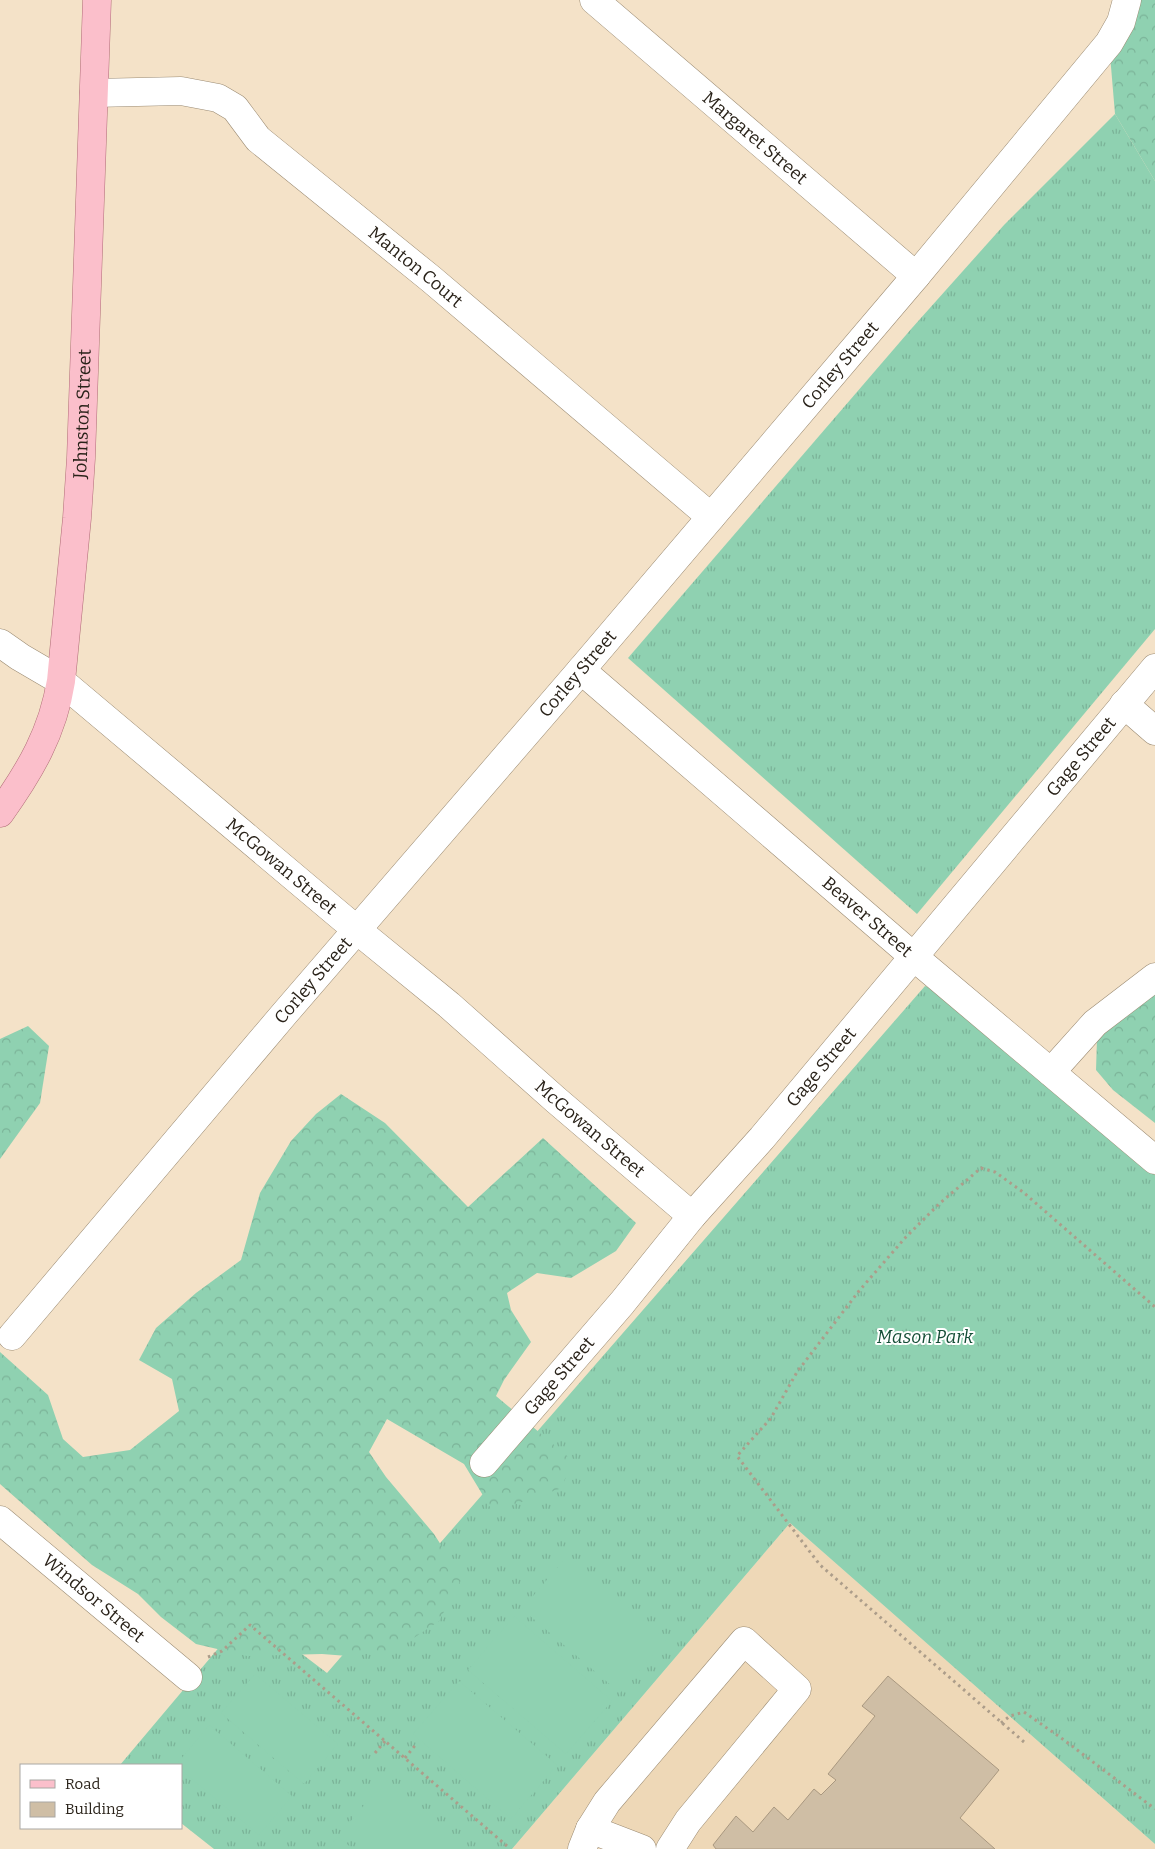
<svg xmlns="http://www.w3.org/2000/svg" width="1155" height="1849" font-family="Bitter,serif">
<defs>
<pattern id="grass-tufts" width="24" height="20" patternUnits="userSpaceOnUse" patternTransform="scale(1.25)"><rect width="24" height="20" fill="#8fd1b1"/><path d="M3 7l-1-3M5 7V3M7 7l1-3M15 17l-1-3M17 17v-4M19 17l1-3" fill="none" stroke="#7bb398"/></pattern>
<pattern id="forest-crowns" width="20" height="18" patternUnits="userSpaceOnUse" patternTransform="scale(1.25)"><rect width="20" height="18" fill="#8fd1b1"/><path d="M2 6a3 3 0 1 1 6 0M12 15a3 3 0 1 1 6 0" fill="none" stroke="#7bb398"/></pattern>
</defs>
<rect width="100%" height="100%" fill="#f4e2c8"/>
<!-- built -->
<path fill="#eed8b7" d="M790,1523L1155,1844V1849H512Z"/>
<!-- grass -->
<g fill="url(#grass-tufts)">
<path d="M1115,114L1155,181V629L917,914L628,658L912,328L1004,225Z"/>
<path d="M925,986L945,993L1155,1175V1844L790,1523L512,1849H214L181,1823V1765H120L248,1613L327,1673Z"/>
</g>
<!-- forest -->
<g fill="url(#forest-crowns)">
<path d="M1127,0H1155V181L1115,114L1109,43Z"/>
<path d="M1155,993V1123L1113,1090L1096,1070L1097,1039Z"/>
<path d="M28,1026L49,1046L40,1103L0,1159V1039Z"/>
<path d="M341,1094L385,1123L468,1207L543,1138L636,1223L616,1251L571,1278L537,1273L507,1293L511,1310L531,1342L504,1380L496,1396L572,1460L562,1488L493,1512L464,1464L387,1419L369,1452L386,1477L434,1534L462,1578L439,1621L396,1650L348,1656L322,1654L247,1656L196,1644L161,1617L138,1594L92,1565L0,1484V1352L48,1395L63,1439L83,1457L130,1450L179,1411L172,1379L139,1360L156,1328L196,1293L241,1260L260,1193L291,1141L316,1114Z"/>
</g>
<!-- pitch -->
<g fill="#8fd1b1">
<path d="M568,1555L666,1640L620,1693L522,1609Z"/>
<path d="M514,1616L612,1701L566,1754L468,1670Z"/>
<path d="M255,1674L338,1744L304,1784L221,1713Z"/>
<path d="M459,1681L557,1765L511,1819L413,1734Z"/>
<path d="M209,1725L292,1796L259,1835L181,1770V1765H176Z"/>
<path d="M382,1784L460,1849H379L349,1823Z"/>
<path d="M338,1837L353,1849H327Z"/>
</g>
<!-- building -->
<path fill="#cfbea5" stroke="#a99880" d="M888,1676L999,1770L960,1818L995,1849H716L713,1845L736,1816L753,1832L774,1807L788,1820L814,1789L821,1795L836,1780L828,1774L875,1716L862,1706Z"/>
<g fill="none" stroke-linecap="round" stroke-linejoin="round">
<!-- minor casing -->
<g stroke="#9b8b73" stroke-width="29">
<g id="minor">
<path id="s1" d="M594,0L916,276"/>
<path id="s2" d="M94,93L181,91L218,98L235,108L258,139L431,279L711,517"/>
<path id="s3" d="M0,643L20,657L61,681L357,930L449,1005L556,1100L692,1216"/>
<path id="s4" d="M581,670L914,957L1155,1160"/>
<path d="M1124,704L1155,731"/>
<path d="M1051,1072L1095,1023L1155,977"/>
<path id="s5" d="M12,1336L285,1013L581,670L916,276L1109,43L1121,22L1127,0"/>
<path id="s6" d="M484,1463L622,1303L692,1216L762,1138L1155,668"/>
<path id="s7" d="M0,1520L188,1677"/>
<path d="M590,1829L642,1849"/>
<path d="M582,1849L590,1829L607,1802L744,1641L797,1689L688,1821L670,1849"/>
</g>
</g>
<!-- major casing -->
<g stroke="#b06c77" stroke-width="29">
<g id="major">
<path id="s8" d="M0,813C30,771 53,732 61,681L77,518L81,458L97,0"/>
</g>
</g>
<!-- path -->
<g stroke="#ac9d8a" stroke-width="3" stroke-dasharray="2.5 4" stroke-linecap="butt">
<path d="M208,1657L222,1651L250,1625L507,1846"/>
<path d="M1001,1723L1010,1716L1024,1712L1064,1740L1155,1809"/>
<path d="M1024,1742L820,1565L737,1456L771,1418L797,1372L859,1291L905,1238L939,1204L981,1168L995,1172L1023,1192L1155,1307"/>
<path d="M375,1753L385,1741"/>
<path d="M405,1758L417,1743"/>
</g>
<!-- minor -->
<use href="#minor" stroke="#fff" stroke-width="28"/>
<!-- major -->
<use href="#major" stroke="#fbbfcb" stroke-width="28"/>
</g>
<g text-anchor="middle" stroke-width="4" stroke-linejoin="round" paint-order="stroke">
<!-- street labels -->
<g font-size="18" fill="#292219" stroke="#fff">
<text dy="6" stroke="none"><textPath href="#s1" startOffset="212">Margaret Street</textPath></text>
<text dy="6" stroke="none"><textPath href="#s2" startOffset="386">Manton Court</textPath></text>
<text dy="6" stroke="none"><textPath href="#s5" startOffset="1276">Corley Street</textPath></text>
<text dy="6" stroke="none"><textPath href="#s8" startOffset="415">Johnston Street</textPath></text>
<text dy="6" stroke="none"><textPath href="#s5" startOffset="871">Corley Street</textPath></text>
<text dy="6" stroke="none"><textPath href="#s6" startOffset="925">Gage Street</textPath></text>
<text dy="6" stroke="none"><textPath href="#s3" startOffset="360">McGowan Street</textPath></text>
<text dy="6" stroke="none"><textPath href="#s4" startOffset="378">Beaver Street</textPath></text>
<text dy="6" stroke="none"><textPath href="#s5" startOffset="466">Corley Street</textPath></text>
<text dy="6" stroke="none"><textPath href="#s6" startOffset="520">Gage Street</textPath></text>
<text dy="6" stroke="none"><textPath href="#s3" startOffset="765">McGowan Street</textPath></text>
<text dy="6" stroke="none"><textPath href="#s6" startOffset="115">Gage Street</textPath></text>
<text dy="6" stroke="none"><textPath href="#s7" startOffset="122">Windsor Street</textPath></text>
</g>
<!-- park labels -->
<g font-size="18" font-style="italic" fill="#154e37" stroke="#fff">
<text x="925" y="1343">Mason Park</text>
</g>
</g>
<!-- legend -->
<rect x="20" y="1764" width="162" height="65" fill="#ffffff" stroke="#a9a7a3"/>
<rect x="30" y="1780" width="25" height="8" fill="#fbbfcb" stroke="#a9a7a3"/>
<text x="65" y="1789" font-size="15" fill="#292219">Road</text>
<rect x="30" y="1802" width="25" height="15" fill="#cfbea5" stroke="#a9a7a3"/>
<text x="65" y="1814" font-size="15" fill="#292219">Building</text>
</svg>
